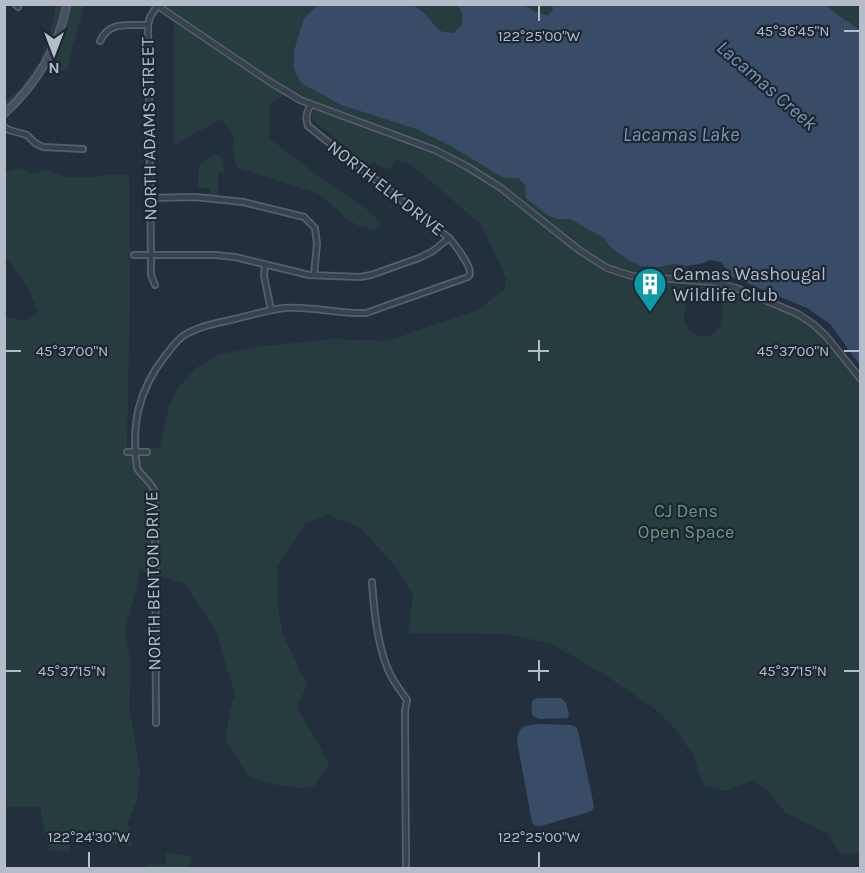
<svg xmlns="http://www.w3.org/2000/svg" width="865" height="873" font-family="Karla,sans-serif">
<rect width="100%" height="100%" fill="#242f3e"/>
<!-- green -->
<g fill="#263c3f">
<path d="M56,5H64L56,35L45,61L40,59L50,34Z"/>
<path d="M69,5H85L70,56L67,71L45,70L58,42Z"/>
<path d="M162,5H318L304,18L301,83L341,105L416,129L518,178L525,185L527,198L557,219H570L604,238L610,247L630,261L640,266L659,267L675,264L687,266L686,277L634,275L615,269L598,260L567,237L507,187L461,160L434,147L335,112L303,98L257,72L248,64Z"/>
<path d="M411,5H457L462,13L463,25L453,33L440,31L424,13Z"/>
<path d="M522,5H551L553,10L548,15C539,14 531,8 522,5Z"/>
<path d="M827,5H860V30L835,13Z"/>
<path d="M174,20L286,93L270,105L269,138L320,177L369,211L382,225L375,230L357,225L346,218L320,194L237,168L232,150L234,137L222,119L173,145Z"/>
<path d="M38,63L43,65L37,75L5,111V102L20,89Z"/>
<path d="M316,109L408,142L468,170L514,203L571,248L606,271L629,279L706,285L704,288L688,291C687,300 684,311 684,319C686,335 709,345 719,327C725,316 720,302 723,290C752,297 800,313 821,335C835,350 847,367 860,382V853L841,854L828,834L785,812L769,792L753,780L726,791L704,786L693,755L677,731L655,709L608,677L552,644L508,634L408,633L413,595L392,562L359,527L327,515L305,524L277,567L278,609L283,635L307,685L297,708L318,743L329,765L313,787L300,788L277,785L249,777L225,740L230,710L235,695L216,631L184,583L140,570L137,587L125,629L131,667L129,707L140,770L137,800L128,822L132,846L105,842L89,832L69,833L70,852L49,850L40,807H5L4,314L6,317L26,321L38,312L29,289L5,256V173L19,168L30,174L48,170L66,177H94L112,174L126,175L129,172L130,294L127,447L160,448L169,407L178,388L196,368L220,354L266,346L333,339L387,341L476,311L505,289L506,278L481,224L410,164L396,160L389,170L373,162L369,166L315,122L312,119V113Z"/>
<path d="M215,154L218,155L222,158L225,171L218,173V199H210V188H198L199,165Z"/>
<path d="M166,852L193,857L188,868H146V865L166,864Z"/>
</g>
<!-- water -->
<g fill="#394c67">
<path d="M551,5H827L835,13L860,30V365L830,324L807,308L732,277L721,262L709,260L704,263L687,266L675,264L659,267L640,266L630,261L610,247L604,238L570,219H557L547,215L526,198L525,185L518,178H504L447,144L416,129L341,105L301,83L294,69V51L304,18L318,5H413L424,13L440,31L453,33L462,25V13L457,5H522C531,8 538,14 548,15L553,10Z"/>
<path d="M538,698H561L566,703L569,715L568,718L540,719L533,716C531,712 531,705 533,700Z"/>
<path d="M537,724L571,725L576,727L578,731L594,806L592,811L541,826H535L532,822L517,741C519,726 523,726 537,724Z"/>
</g>
<g fill="none" stroke-linecap="round" stroke-linejoin="round">
<!-- minor casing -->
<g stroke="#565f6c" stroke-width="8">
<g id="minor">
<path d="M15,4L18,7"/>
<path d="M100,41C110,20 129,26 148,25"/>
<path d="M4,127L9,130L27,135L35,143L43,147L83,149"/>
<path d="M150,198L195,197L243,202L304,217L315,228L317,244L314,275"/>
<path d="M134,255H215L235,257L309,275L360,277L371,275L419,258L433,251L449,238"/>
<path d="M265,265L264,276L271,310"/>
<path d="M155,285L151,275V255L148,25L150,17L157,6"/>
<path d="M127,452H147"/>
<path d="M372,582C374,609 377,642 387,667C391,679 400,690 407,700L405,711L406,868"/>
<path d="M156,723L155,492C151,481 142,477 137,468C131,425 138,391 165,356C171,349 176,341 183,336C198,326 218,323 235,319C251,315 268,310 284,308C312,306 339,314 366,313L468,277C469,276 470,274 470,273C471,266 454,243 449,238L308,126C305,118 306,112 311,105"/>
</g>
</g>
<!-- tertiary casing -->
<g stroke="#565f6c" stroke-width="8">
<path id="tertiary" d="M155,4L267,80L300,100L435,150L466,166L501,188L579,250L607,268L632,276L713,282L736,288L798,314L813,324L826,336L860,378"/>
</g>
<!-- secondary casing -->
<g stroke="#565f6c" stroke-width="9">
<path id="secondary" d="M4,114C37,84 58,48 67,4"/>
</g>
<!-- minor -->
<use href="#minor" stroke="#38414e" stroke-width="4.5"/>
<!-- tertiary -->
<use href="#tertiary" stroke="#38414e" stroke-width="5"/>
<!-- secondary -->
<use href="#secondary" stroke="#465061" stroke-width="6"/>
</g>
<!-- ticks -->
<path fill="none" stroke="#b4bcc9" stroke-width="2" d="M539,6V21M844,31H859M539,340V361M6,351H21M528,351H549M844,351H859M539,660V681M6,671H21M528,671H549M844,671H859M89,852V867M539,852V867"/>
<!-- icons -->
<defs>
<g id="building-pin" transform="scale(1.725)"><path d="M0 17L-7.5 6A9.5 9.5 0 1 1 7.5 6Z" fill="#0f9aa8" stroke="#1d2633"/><path d="M-4-6H4V6H1V3H-1V6H-4ZM-2.5-4.3h1.7v1.8h-1.7ZM.8-4.3h1.7v1.8H.8ZM-2.5-1h1.7V.8h-1.7ZM.8-1h1.7V.8H.8Z" fill="#fff"/></g>
</defs>
<g fill-rule="evenodd">
<use href="#building-pin" x="650" y="284"/>
</g>
<g text-anchor="middle" stroke-width="4.5" stroke-linejoin="round" paint-order="stroke">
<!-- street labels -->
<g font-size="18" fill="#b4bcc9" stroke="#1d2633">
<text transform="translate(149 129) rotate(-91)" y="6">NORTH ADAMS STREET</text>
<text transform="translate(386 188) rotate(38)" y="6">NORTH ELK DRIVE</text>
<text transform="translate(153 581) rotate(-91)" y="6">NORTH BENTON DRIVE</text>
</g>
<!-- poi labels -->
<g font-size="18" fill="#b4bcc9" stroke="#1d2633" text-anchor="start">
<text x="673" y="280">Camas Washougal<tspan x="673" dy="21">Wildlife Club</tspan></text>
</g>
<!-- park labels -->
<g font-size="18" fill="#6b9a76" stroke="#1d2633">
<text x="686" y="517">CJ Dens<tspan x="686" dy="21">Open Space</tspan></text>
</g>
<!-- water labels -->
<g font-size="20" font-style="italic" fill="#7c92b1" stroke="#1d2633">
<text transform="translate(767 85) rotate(41)" y="7">Lacamas Creek</text>
<text x="681" y="141">Lacamas Lake</text>
</g>
</g>
<g font-size="15" text-anchor="middle" fill="#b4bcc9" stroke="#1d2633" stroke-width="4.5" stroke-linejoin="round" paint-order="stroke">
<text x="793" y="36">45°36'45"N</text>
<text x="539" y="41">122°25'00"W</text>
<text x="793" y="356">45°37'00"N</text>
<text x="72" y="356">45°37'00"N</text>
<text x="793" y="676">45°37'15"N</text>
<text x="72" y="676">45°37'15"N</text>
<text x="89" y="842">122°24'30"W</text>
<text x="539" y="842">122°25'00"W</text>
</g>
<!-- border -->
<rect width="865" height="873" fill="none" stroke="#b4bcc9" stroke-width="12"/>
<!-- north arrow -->
<g transform="translate(54 54) rotate(180)" stroke="#1d2633" stroke-width="4.5" paint-order="stroke">
<path d="M0-4.5L10 22L0 15L-10 22Z" fill="#b4bcc9"/>
<text y="-9" font-size="16" font-weight="bold" text-anchor="middle" fill="#b4bcc9">N</text>
</g>
</svg>
